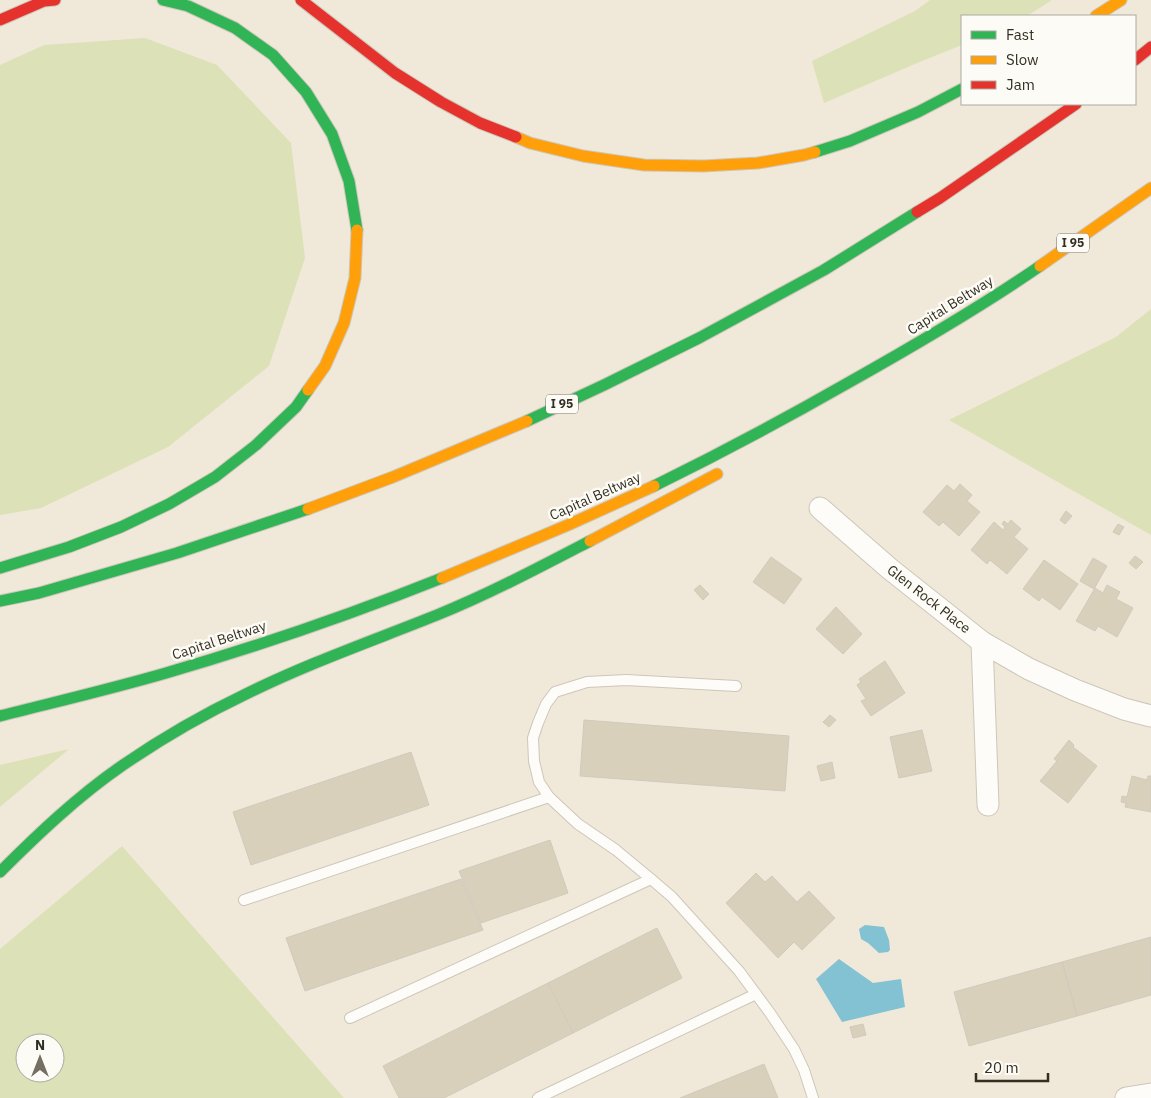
<svg xmlns="http://www.w3.org/2000/svg" width="1151" height="1098" font-family="'IBM Plex Sans',sans-serif">
<rect width="100%" height="100%" fill="#f0e9d9"/>
<!-- green -->
<g fill="#dce1b7" fill-rule="evenodd">
<path d="M930,0H1052L1027,16H962V45L922,61L824,103L812,61L915,11Z"/>
<path d="M145,38L217,65L291,143L305,258L269,366L168,447L41,508L0,515V65L44,45Z"/>
<path d="M1151,309V535L949,420L1116,337Z"/>
<path d="M69,749L1,806L0,807V765Z"/>
<path d="M122,846L344,1098H0V949ZM25,1043H55V1073H25Z"/>
</g>
<!-- water -->
<g fill="#83c2d2">
<path d="M865,925L884,927L889,940L890,950L888,952L879,953L868,943L861,939L859,929Z"/>
<path d="M839,959L873,983L901,979L905,1007L842,1022L816,979Z"/>
</g>
<!-- building -->
<g fill="#d9d0bc" stroke="#d0cabd">
<path d="M960,484L972,495L967,501L980,512L959,536L943,522L939,526L923,512L947,485L954,491Z"/>
<path d="M1066,511L1072,516L1065,524L1060,520Z"/>
<path d="M1011,520L1021,529L1014,537L1028,549L1007,574L990,560L987,564L971,550L994,522L1003,530L1005,527L1002,524L1004,521L1008,524Z"/>
<path d="M1118,524L1124,527L1119,535L1113,532Z"/>
<path d="M1135,556L1143,562L1136,569L1129,563Z"/>
<path d="M771,557L802,579L784,604L753,582Z"/>
<path d="M1093,558L1107,566L1094,589L1080,581Z"/>
<path d="M1044,560L1078,584L1060,610L1042,597L1039,601L1023,589Z"/>
<path d="M700,585L709,594L703,600L694,590Z"/>
<path d="M1107,585L1120,592L1116,599L1133,608L1117,637L1098,626L1095,631L1076,621L1095,588L1103,593Z"/>
<path d="M836,607L862,634L843,654L816,629Z"/>
<path d="M885,661L905,693L871,716L861,701L866,699L857,685L861,682L859,679Z"/>
<path d="M830,715L836,720L829,727L823,722Z"/>
<path d="M584,720L789,736L785,791L580,776Z"/>
<path d="M922,730L932,771L899,778L890,737Z"/>
<path d="M1069,740L1074,745L1073,747L1097,766L1068,803L1040,781L1057,761L1054,759Z"/>
<path d="M411,752L429,805L251,865L233,812Z"/>
<path d="M832,762L835,778L821,781L817,766Z"/>
<path d="M1132,776L1147,780L1148,776H1151V812L1125,807L1126,803L1121,802L1122,796L1127,797Z"/>
<path d="M550,840L568,893L481,923L459,871Z"/>
<path d="M756,873L765,882L772,876L797,902L809,891L835,918L802,950L794,942L778,958L726,903Z"/>
<path d="M461,879L483,930L305,991L286,938Z"/>
<path d="M657,928L682,978L573,1033L548,983Z"/>
<path d="M1151,937V995L1077,1016L1062,962Z"/>
<path d="M1062,962L1077,1016L969,1046L954,992Z"/>
<path d="M548,983L573,1033L444,1098H399L383,1066Z"/>
<path d="M863,1024L866,1035L853,1038L850,1027Z"/>
<path d="M764,1064L778,1098H680Z"/>
</g>
<g fill="none" stroke-linecap="round" stroke-linejoin="round">
<!-- lane casing -->
<g stroke="#cdc7ba" stroke-width="12">
<g id="lane">
<path d="M651,879L616,850L578,824L549,797L539,782L534,761L533,738L538,723L546,704L555,692L587,682L626,680L736,686"/>
<path d="M244,900L549,797"/>
<path d="M350,1018L651,879L672,897L739,971L770,1013L794,1049L804,1070L813,1098"/>
<path d="M538,1098L756,994"/>
</g>
</g>
<!-- street casing -->
<g stroke="#cdc7ba" stroke-width="23">
<g id="street">
<path d="M820,508L890,569L982,642L1029,669L1075,690L1124,709L1151,716"/>
<path d="M982,642L988,805"/>
<path d="M1126,1098L1151,1094"/>
</g>
</g>
<!-- fast casing -->
<g stroke="#cdc7ba" stroke-width="13">
<g id="fast">
<path d="M163,0L188,6L235,28L273,55L306,92L332,134L349,181L357,230"/>
<path d="M815,152L850,141L918,112L962,89"/>
<path d="M527,421L604,385L699,338L824,270L917,212"/>
<path d="M654,486C719,454 783,420 846,384C912,347 978,309 1040,266"/>
<path d="M0,568L69,547L121,527L169,504L215,477L256,445L296,407L308,390"/>
<path d="M0,601L39,593L177,553L308,509"/>
<path d="M0,716C55,702 111,689 166,673C259,646 352,614 442,578"/>
<path d="M0,872C38,834 78,796 123,765C161,739 202,715 244,695C306,664 372,641 437,615C489,594 540,567 590,541"/>
</g>
</g>
<!-- slow casing -->
<g stroke="#cdc7ba" stroke-width="13">
<g id="slow">
<path d="M1096,16L1121,0"/>
<path d="M516,137L530,143L583,156L644,165L703,166L758,163L804,155L815,152"/>
<path d="M1040,266L1151,188"/>
<path d="M308,390L325,366L344,323L355,278L357,230"/>
<path d="M308,509L393,477L527,421"/>
<path d="M590,541L717,474"/>
<path d="M442,578L568,525L654,486"/>
</g>
</g>
<!-- jam casing -->
<g stroke="#cdc7ba" stroke-width="13">
<g id="jam">
<path d="M301,0L395,73L441,102L480,123L516,137"/>
<path d="M0,20L44,1L55,0"/>
<path d="M1135,60L1151,47"/>
<path d="M917,212L940,198L1076,104"/>
</g>
</g>
<!-- lane -->
<use href="#lane" stroke="#fdfcf9" stroke-width="10"/>
<!-- street -->
<use href="#street" stroke="#fdfcf9" stroke-width="21"/>
<!-- fast -->
<use href="#fast" stroke="#30b455" stroke-width="11"/>
<!-- slow -->
<use href="#slow" stroke="#ff9f0a" stroke-width="11"/>
<!-- jam -->
<use href="#jam" stroke="#e5322d" stroke-width="11"/>
</g>
<g text-anchor="middle" stroke-width="5" stroke-linejoin="round" paint-order="stroke">
<!-- shield labels -->
<g fill="#fdfbf5" stroke="#6f6c61" stroke-width="1">
<rect x="1057" y="233.5" width="32" height="19" rx="4"/>
<rect x="546" y="394.5" width="32" height="19" rx="4"/>
</g>
<g font-size="12" font-weight="bold" fill="#322e22">
<text x="1073" y="247">I 95</text>
<text x="562" y="408">I 95</text>
</g>
<!-- street labels -->
<g font-size="14" fill="#322e22" stroke="#fdfbf5">
<text transform="translate(950 305) rotate(-32)" y="5">Capital Beltway</text>
<text transform="translate(595 496) rotate(-24)" y="5">Capital Beltway</text>
<text transform="translate(929 599) rotate(38)" y="5">Glen Rock Place</text>
<text transform="translate(219 640) rotate(-18)" y="5">Capital Beltway</text>
</g>
</g>
<!-- legend -->
<rect x="961" y="15" width="175" height="90" fill="#fdfbf5" stroke="#aca9a1"/>
<rect x="971" y="31" width="25" height="8" fill="#30b455" stroke="#aca9a1"/>
<text x="1006" y="40" font-size="15" fill="#322e22">Fast</text>
<rect x="971" y="56" width="25" height="8" fill="#ff9f0a" stroke="#aca9a1"/>
<text x="1006" y="65" font-size="15" fill="#322e22">Slow</text>
<rect x="971" y="81" width="25" height="8" fill="#e5322d" stroke="#aca9a1"/>
<text x="1006" y="90" font-size="15" fill="#322e22">Jam</text>
<!-- north arrow -->
<g transform="translate(40 1058)"><circle r="24" fill="#fdfbf5" stroke="#aca9a1"/>
<path d="M0-4L9 19L0 12L-9 19Z" fill="#746f62"/>
<text y="-8" font-size="14" font-weight="bold" text-anchor="middle" fill="#322e22">N</text>
</g>
<!-- scale -->
<path d="M976 1073v8h72v-8" fill="none" stroke="#322e22" stroke-width="2.5"/>
<text x="984" y="1073" font-size="15" fill="#322e22" stroke="#fdfbf5" stroke-width="4" paint-order="stroke">20 m</text>
</svg>
